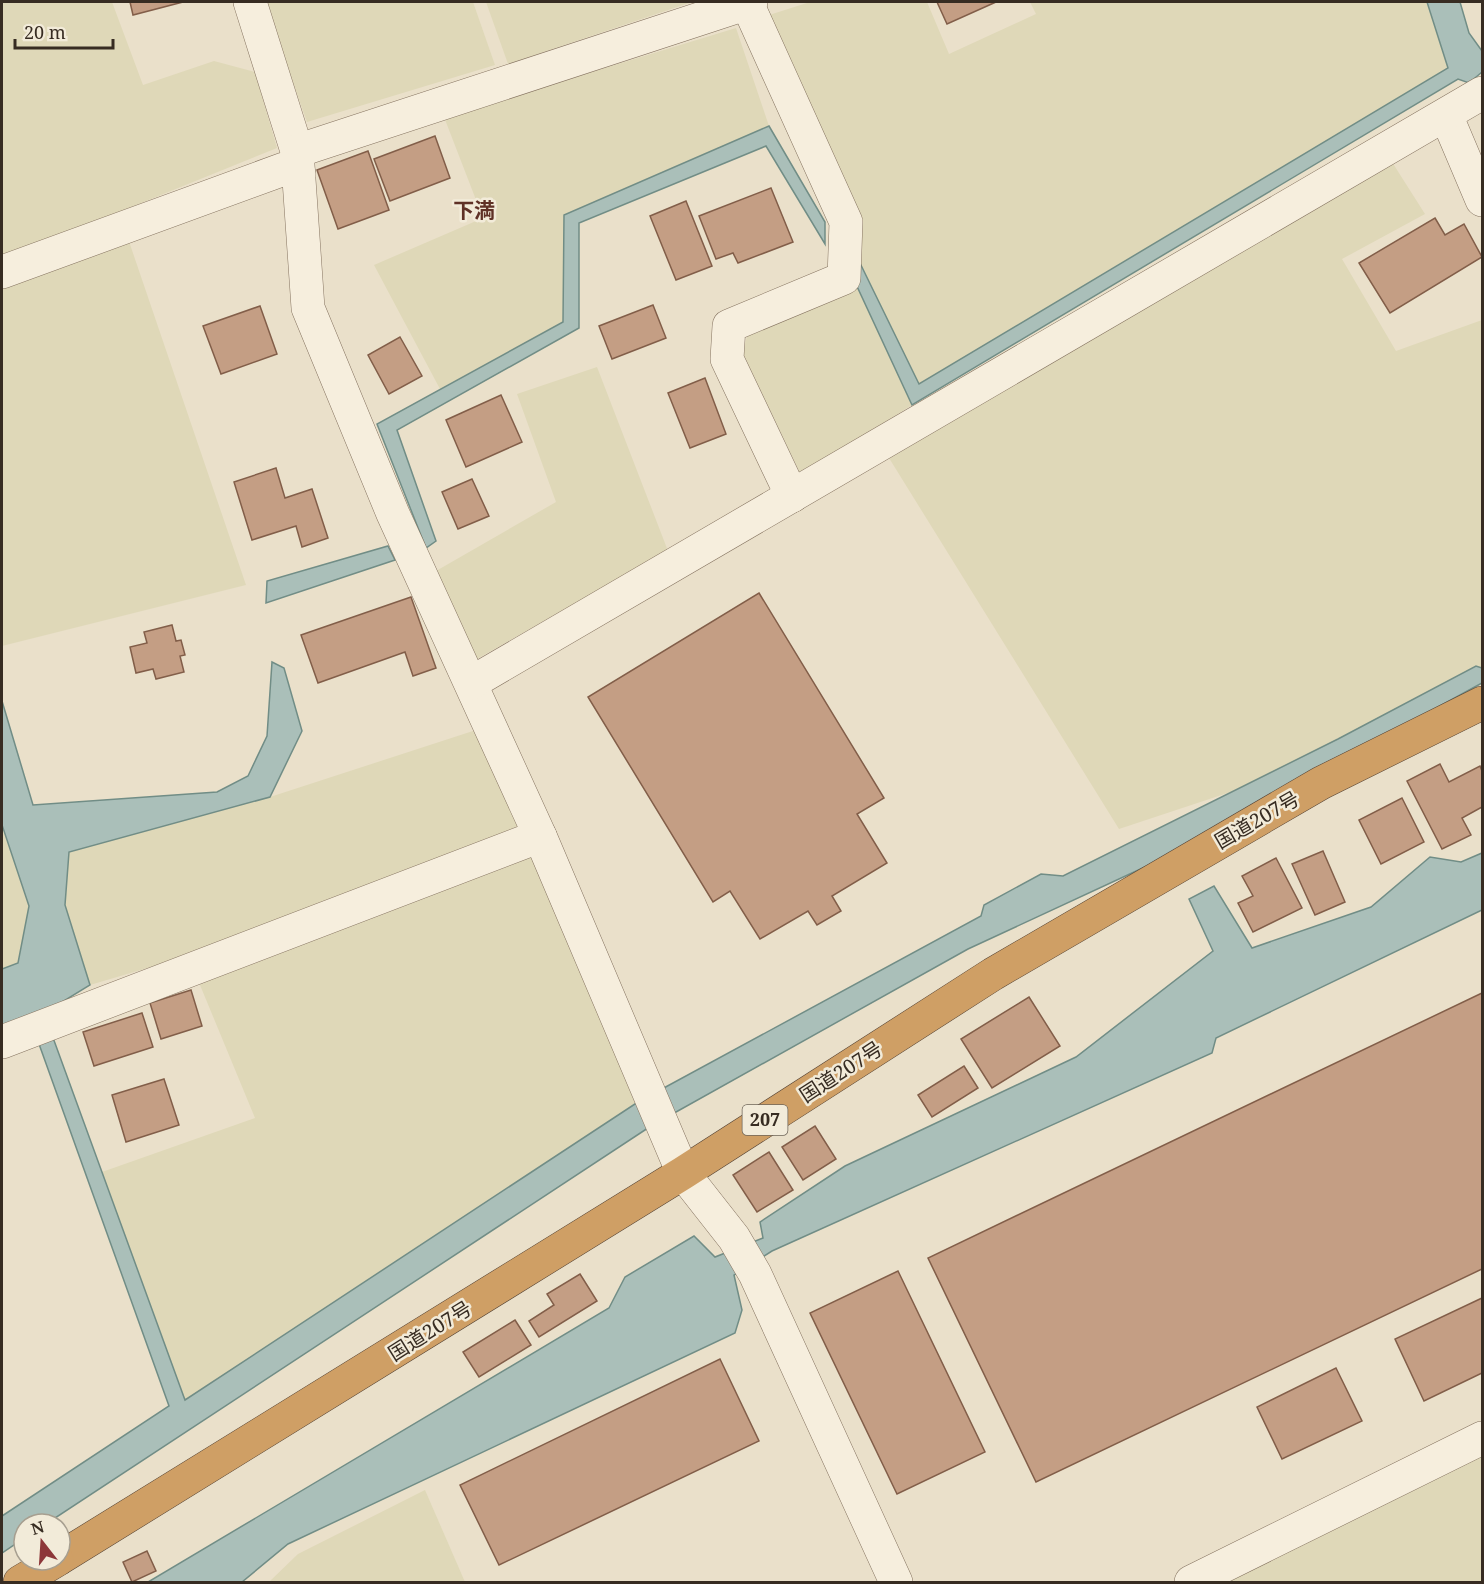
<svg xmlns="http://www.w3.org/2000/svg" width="1484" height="1584" font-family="'Noto Serif','Noto Sans JP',serif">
<rect width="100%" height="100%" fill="#eae0ca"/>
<!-- farmland -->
<g fill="#dfd8b8">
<path d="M2,2H112L143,85L214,61L255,72L277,148L119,212L246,585L2,646Z"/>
<path d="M264,2H473L495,65L307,122Z"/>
<path d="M486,2H692L508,64Z"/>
<path d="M810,2H927L949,54L1036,14L1030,2H1427L1448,68L1458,79L912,405L801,475L742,352L748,334L855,282L766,16Z"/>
<path d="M736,28L769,126L564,215L563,322L440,389L374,265L483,218L444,117Z"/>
<path d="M1392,162L1425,214L1342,259L1396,351L1482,320V681L1294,771L1119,829L889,458Z"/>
<path d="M597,367L668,551L475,660L429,575L556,502L517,394Z"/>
<path d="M2,701L33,805L217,792L270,797L476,730L638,1102L185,1400L102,1172L255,1118L188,956L90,985L44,1012L2,1027Z"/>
<path d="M1482,1456V1582H1221Z"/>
<path d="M425,1490L465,1582H269L298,1554Z"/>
</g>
<!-- water -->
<g fill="#aabfb9" stroke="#718d86" stroke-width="1.5">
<path d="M1427,2H1460L1469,33L1482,51V72L1469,83L1458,79L912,405L855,282L857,257L919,384L1448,68Z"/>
<path d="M769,126L825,222V244L766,146L579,223V328L397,430L436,541L426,548L377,424L563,322L564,215Z"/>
<path d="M388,546L395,560L266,603L267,581Z"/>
<path d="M272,662L284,668L302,731L270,797L69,852L65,905L90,985L44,1013L185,1400L638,1102L981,916L984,905L1041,874L1063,876L1338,739L1476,666L1482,668V683L1147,866L968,949L651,1126L46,1524H24V1538L2,1553V1516L169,1406L30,1019L2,1027V969L18,963L29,906L2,825V701L33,805L217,792L248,776L267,736Z"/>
<path d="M1482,853V910L1216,1038L1212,1053L772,1251L734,1275L742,1310L735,1333L288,1544L242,1582H148L609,1308L625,1277L694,1236L715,1257L763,1238L760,1222L845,1166L1076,1057L1213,951L1189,899L1214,886L1252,948L1371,907L1430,857L1461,862Z"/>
</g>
<!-- building -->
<g fill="#c49e84" stroke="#825e49" stroke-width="1.5">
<path d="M130,2H183L133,15Z"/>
<path d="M937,2H996L947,24Z"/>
<path d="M435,136L450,178L390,201L374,159Z"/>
<path d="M368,151L389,210L338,229L317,170Z"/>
<path d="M771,188L793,242L738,263L733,253L716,259L699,216Z"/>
<path d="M686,201L712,266L676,280L650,216Z"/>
<path d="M1435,218L1445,235L1464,224L1482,257L1390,313L1359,263Z"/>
<path d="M653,305L666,338L612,359L599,326Z"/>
<path d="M260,306L277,354L221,374L203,326Z"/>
<path d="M400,337L422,376L389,394L368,355Z"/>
<path d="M705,378L726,434L690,448L668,393Z"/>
<path d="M501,395L522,442L466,467L446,420Z"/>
<path d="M276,468L285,498L312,489L328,538L302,547L296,526L252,540L234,482Z"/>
<path d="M472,479L489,516L458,529L442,492Z"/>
<path d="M759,593L884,798L857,814L887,863L832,896L841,911L817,925L808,911L760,939L730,891L713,902L588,697Z"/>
<path d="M411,597L436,668L413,676L405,652L318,683L301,635Z"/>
<path d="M172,625L176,641L181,640L185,655L180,656L184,672L156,679L153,669L136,673L130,647L147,643L144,632Z"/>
<path d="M1440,764L1449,782L1480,766L1482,771V807L1462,818L1471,835L1442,849L1407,781Z"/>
<path d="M1402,798L1424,842L1381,864L1359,820Z"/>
<path d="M1323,851L1345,902L1315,915L1292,864Z"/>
<path d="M1276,858L1302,908L1253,932L1238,903L1253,896L1242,876Z"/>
<path d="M191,990L202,1026L161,1039L150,1003Z"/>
<path d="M1482,993V1269L1036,1482L928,1258Z"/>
<path d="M1029,997L1060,1046L992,1088L961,1039Z"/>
<path d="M142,1013L153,1047L94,1066L83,1032Z"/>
<path d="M964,1066L978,1088L932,1117L918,1095Z"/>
<path d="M164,1079L179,1125L126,1142L112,1095Z"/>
<path d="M815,1126L836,1159L803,1180L782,1147Z"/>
<path d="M769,1152L793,1190L757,1212L733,1175Z"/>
<path d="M898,1271L985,1452L897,1494L810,1313Z"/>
<path d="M580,1274L597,1301L539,1337L529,1321L554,1305L547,1294Z"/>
<path d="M1482,1298V1373L1424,1401L1395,1339Z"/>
<path d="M515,1320L531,1345L479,1377L463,1352Z"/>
<path d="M720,1359L759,1441L499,1565L460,1485Z"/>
<path d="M1336,1368L1362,1421L1282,1459L1257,1407Z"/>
<path d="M147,1551L156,1571L132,1582L123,1562Z"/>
</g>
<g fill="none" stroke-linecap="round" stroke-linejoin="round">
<!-- minor casing -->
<g stroke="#857360" stroke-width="34">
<g id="minor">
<path d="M250,2L297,151L308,308L393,514L540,836L683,1173L734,1238L755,1274L896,1582"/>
<path d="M747,3L846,222L844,278L729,326L727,359L792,496"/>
<path d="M1446,115L1482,200"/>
<path d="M297,151L751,2"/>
<path d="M2,272L284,169L299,174"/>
<path d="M471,683L1482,93"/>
<path d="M2,1042L540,836"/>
<path d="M1191,1582L1482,1438"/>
</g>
</g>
<!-- highway casing -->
<g stroke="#544234" stroke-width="34">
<g id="highway">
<path d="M60,1558L683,1173L993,974L1321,783L1482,703"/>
<path d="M20,1582L57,1560"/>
</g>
</g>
<!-- minor -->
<use href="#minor" stroke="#f6eedd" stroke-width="33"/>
<!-- highway -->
<use href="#highway" stroke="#cf9f65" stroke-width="33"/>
</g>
<g text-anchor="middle" stroke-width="5" stroke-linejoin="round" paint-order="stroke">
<!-- shield labels -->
<rect fill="#f2ebd9" stroke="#6f6559" stroke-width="1.5" x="742.5" y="1105" width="45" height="30" rx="4.5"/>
<g font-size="18" font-weight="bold" fill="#372c22">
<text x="765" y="1126">207</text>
</g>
<!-- street labels -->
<g font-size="20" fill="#372c22" stroke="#f2ebd9">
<text transform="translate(1257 820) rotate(-30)" y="7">国道207号</text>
<text transform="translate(841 1072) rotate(-33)" y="7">国道207号</text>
<text transform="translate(430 1331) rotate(-32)" y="7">国道207号</text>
</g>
<!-- neighbourhood labels -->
<g font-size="21" font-weight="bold" fill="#5f3126" stroke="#f2ebd9">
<text x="474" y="218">下満</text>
</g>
</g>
<!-- border -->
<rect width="1484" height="1584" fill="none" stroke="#372c22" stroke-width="6"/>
<!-- north arrow -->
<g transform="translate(42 1542) rotate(343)"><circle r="28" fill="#f2ebd9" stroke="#a79f90" stroke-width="1.5"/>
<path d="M0-4.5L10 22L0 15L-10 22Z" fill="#8d3739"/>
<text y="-9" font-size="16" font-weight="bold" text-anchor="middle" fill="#372c22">N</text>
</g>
<!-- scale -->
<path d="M15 39v9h98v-9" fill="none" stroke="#372c22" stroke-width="3"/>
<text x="24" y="39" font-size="18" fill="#372c22" stroke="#f2ebd9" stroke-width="4.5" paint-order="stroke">20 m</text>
</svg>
